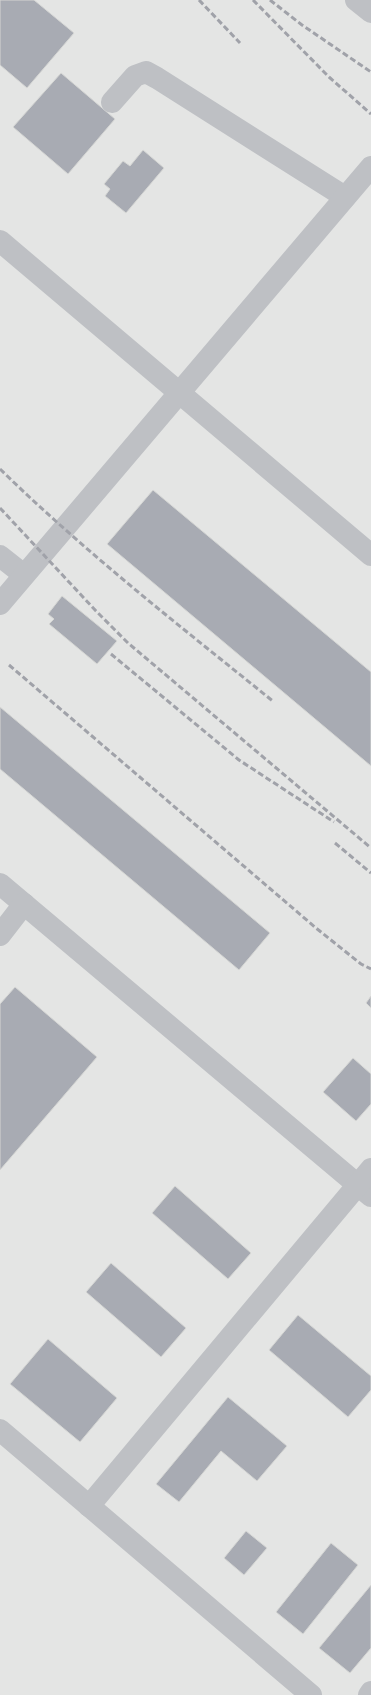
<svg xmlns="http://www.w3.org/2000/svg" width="371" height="1695" font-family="Roboto,sans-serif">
<rect width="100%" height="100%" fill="#f3f4f1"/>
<!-- built -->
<rect fill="#e4e5e4" x="0" y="0" width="371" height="1695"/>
<!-- building -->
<g fill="#a8abb3" stroke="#d5d6d4">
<path d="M0,0H34L74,33L27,88L0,65Z"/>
<path d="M61,73L115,119L68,174L13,127Z"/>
<path d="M143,150L164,168L126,213L105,196L110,189L104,184L123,161L130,166Z"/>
<path d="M153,490L371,672V766L107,544Z"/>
<path d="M62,596L117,641L97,664L49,624L54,619L48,614Z"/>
<path d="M0,707L270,933L239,970L0,769Z"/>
<path d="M15,987L97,1057L0,1170V1004Z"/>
<path d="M371,996V1008L366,1003Z"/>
<path d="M353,1058L371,1074V1104L356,1121L323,1092Z"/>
<path d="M175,1186L251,1253L228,1279L152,1213Z"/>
<path d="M111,1263L186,1328L161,1357L86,1292Z"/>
<path d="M298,1315L371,1376V1390L348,1417L269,1350Z"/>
<path d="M48,1339L117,1398L80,1442L10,1384Z"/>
<path d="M228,1397L287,1446L257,1481L221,1451L179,1502L156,1484Z"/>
<path d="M246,1531L267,1548L244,1575L224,1558Z"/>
<path d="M331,1543L358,1565L303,1634L276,1612Z"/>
<path d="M371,1585V1648L350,1673L319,1648Z"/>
</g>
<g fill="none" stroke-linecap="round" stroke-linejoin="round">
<!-- minor -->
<g stroke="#bec0c4" stroke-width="22">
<path d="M356,0L371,12"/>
<path d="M112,102L135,76L146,72L157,78L345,197"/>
<path d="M0,241L371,555"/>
<path d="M0,556L24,575"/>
<path d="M0,604L371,167"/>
<path d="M0,884L371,1196"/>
<path d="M0,935L24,904"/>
<path d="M0,1430L311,1695"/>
<path d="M89,1506L371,1169"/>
<path d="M369,1695L371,1692"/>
</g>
<!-- rail -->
<g stroke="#a0a2a9" stroke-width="3" stroke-dasharray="6 3" stroke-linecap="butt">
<path d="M199,0L240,43"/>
<path d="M253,0L329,77L371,114"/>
<path d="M270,0L302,25L371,72"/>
<path d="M0,469C86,553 181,627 274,702"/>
<path d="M0,508L96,611L128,643L371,848"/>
<path d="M111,654L239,760L334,822"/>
<path d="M9,665L316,928L361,964L371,969"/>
<path d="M335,843L371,873"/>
</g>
</g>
</svg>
